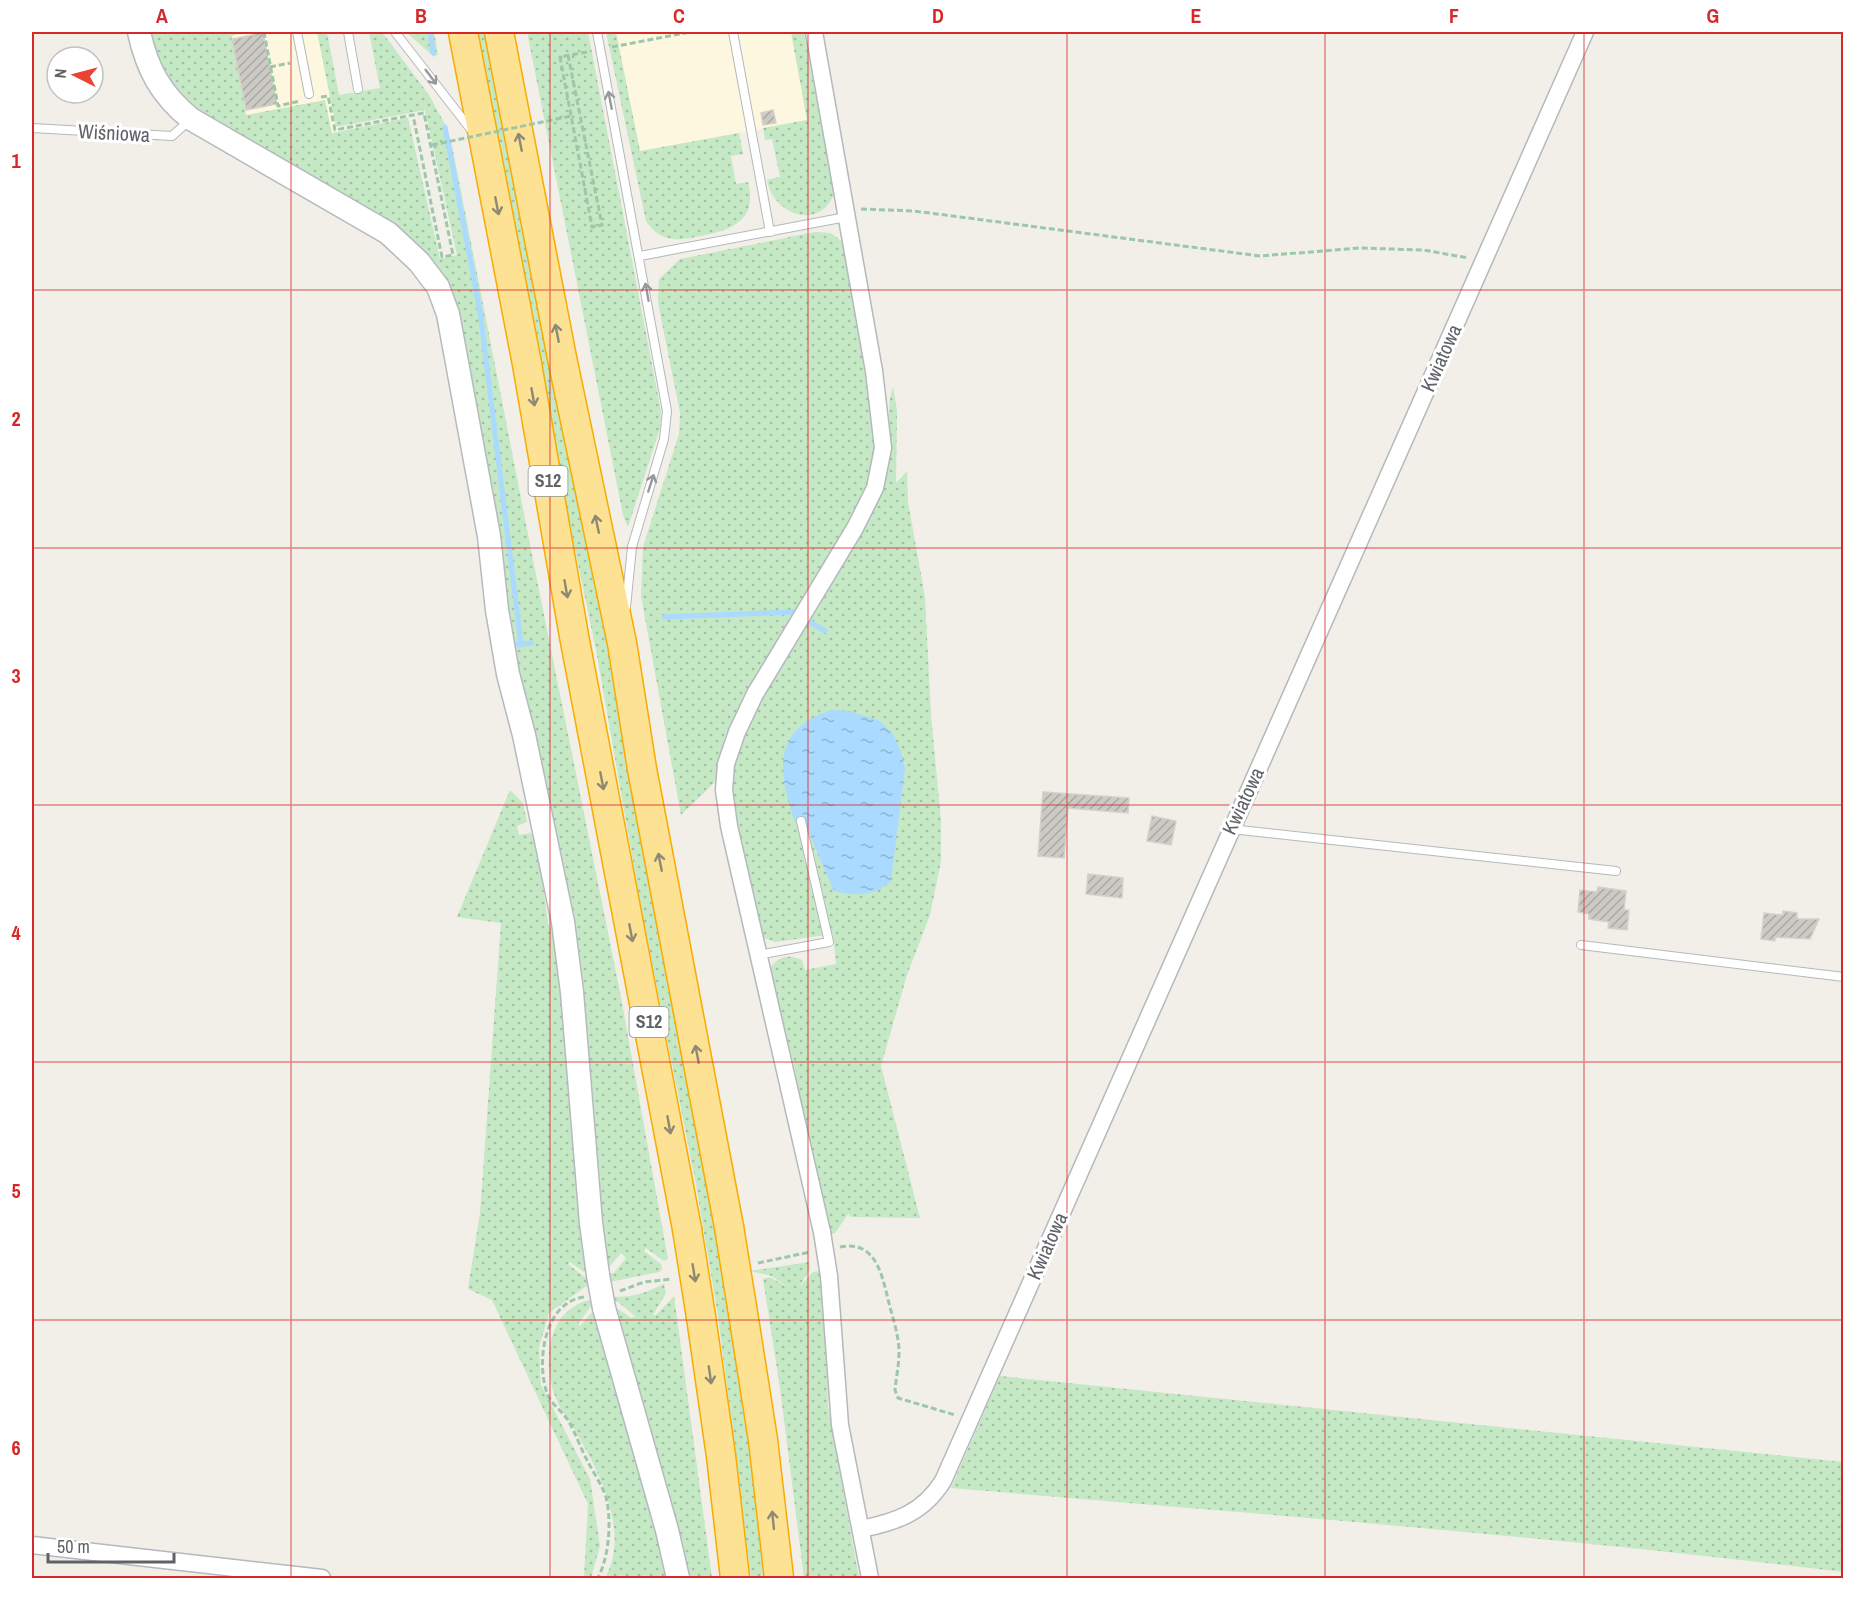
<svg xmlns="http://www.w3.org/2000/svg" width="1875" height="1610" font-family="'Archivo Narrow',sans-serif">
<defs>
<pattern id="green-dots" width="8" height="8" patternUnits="userSpaceOnUse" patternTransform="scale(1.5)"><rect width="8" height="8" fill="#c5e8c5"/><path d="M2 2h.1M6 6h.1" fill="none" stroke="#a3c0a4" stroke-width="1.8" stroke-linecap="round"/></pattern>
<pattern id="water-ripples" width="26" height="14" patternUnits="userSpaceOnUse" patternTransform="scale(1.5)"><rect width="26" height="14" fill="#aadaff"/><path d="M2 4q2-2 4 0t4 0M15 11q2-2 4 0t4 0" fill="none" stroke="#8eb4d2"/></pattern>
<pattern id="building-hatch" width="6" height="6" patternUnits="userSpaceOnUse" patternTransform="scale(1.5)"><rect width="6" height="6" fill="#cccac5"/><path d="M-1 1l2-2M0 6l6-6M5 7l2-2" fill="none" stroke="#a9a8a4"/></pattern>
</defs>
<rect width="100%" height="100%" fill="#f1efe8"/>
<!-- commercial -->
<g fill="#fef7e0">
<path d="M157,32H321L343,141L283,152Z"/>
<path d="M616,32H791L807,120L640,152Z"/>
</g>
<!-- green -->
<g fill="url(#green-dots)">
<path d="M152,32H243L232,36L246,115L325,100L332,133L408,118L440,259L457,255L425,110L336,127L317,32H327L339,95L380,88L369,32H382L429,95L447,128L452,145L534,565L620,992L668,1259L664,1261L646,1248L644,1251L661,1264L662,1270L659,1272L585,1287L549,1313L539,1348L541,1385L590,1479L600,1546L591,1578H584L588,1504L492,1300L468,1289L480,1213L501,923L457,917L510,790L523,803L527,822L517,826L519,835L530,833L537,838L548,923L560,941L570,1033L574,1164L588,1275L570,1262L568,1264L586,1278L614,1273L626,1258L621,1253L606,1271L566,891L545,776L525,710L431,264L193,110L161,75L149,35Z"/>
<path d="M406,32H434L438,54L434,57Z"/>
<path d="M474,32H487L610,644L732,1315L765,1578H751L718,1316L696,1185L641,907L596,650L536,364Z"/>
<path d="M527,32H588L661,411L660,428L628,527L623,515Z"/>
<path d="M606,32H616L640,151L739,133L743,154L731,156L736,184L748,182C758,220 732,230 701,236C690,238 678,241 668,238C658,236 652,229 646,221Z"/>
<path d="M791,32H804L834,194C819,232 773,214 767,180L780,177L772,139L765,140L763,128L807,120Z"/>
<path d="M815,232L831,233L844,243L876,444L872,474L860,504L725,736L715,782L681,815L641,596L643,547L679,434L680,413L658,303L659,279L680,259Z"/>
<path d="M893,387L897,411L896,483L907,471L908,502L925,597L931,715L941,821V861L930,915L907,975L881,1066L920,1218L851,1217L848,1214L835,1233L829,1235L796,1088V1072L768,971C776,957 787,953 802,960L805,970L836,964L833,934L775,942L762,937L731,810L730,773L741,735L874,508C881,490 889,473 890,453C892,430 885,410 893,387Z"/>
<path d="M809,1262L810,1269L799,1287L813,1272L820,1271L825,1322L828,1406L859,1578H804L780,1388L763,1279L770,1277L789,1288L772,1276L750,1271Z"/>
<path d="M664,1284L666,1293L653,1315H656L674,1296L712,1578H686C679,1510 652,1449 632,1383C624,1358 621,1332 615,1307L632,1318L636,1317L618,1302L591,1306L578,1324L580,1326L594,1310L597,1311L669,1578H605C631,1532 599,1472 576,1432C570,1420 559,1409 555,1396C545,1369 545,1326 572,1308C588,1296 611,1298 630,1296C642,1294 653,1289 664,1284Z"/>
<path d="M1000,1376L1843,1462V1572C1547,1536 1249,1513 951,1488Z"/>
</g>
<!-- water -->
<path fill="url(#water-ripples)" d="M831,710L849,711L880,721L893,734L901,752L905,768L891,881C873,897 856,896 834,891L804,821L795,822C778,772 771,730 831,710Z"/>
<g fill="none" stroke-linecap="round" stroke-linejoin="round">
<!-- stream -->
<g stroke="#aadaff" stroke-width="5">
<path d="M430,32L433,53"/>
<path d="M445,127L480,311L521,644"/>
<path d="M664,617L793,612L825,631"/>
<path d="M514,645L531,643"/>
</g>
</g>
<!-- building -->
<g fill="url(#building-hatch)" stroke="#d6d1c6" stroke-width="1.5">
<path d="M263,33L277,104L246,110L232,39Z"/>
<path d="M773,110L776,123L763,125L761,113Z"/>
<path d="M1043,792L1129,798L1128,813L1068,808L1064,858L1038,856Z"/>
<path d="M1152,816L1176,821L1171,845L1147,841Z"/>
<path d="M1088,874L1123,878L1122,898L1086,894Z"/>
<path d="M1598,887L1626,891L1624,910H1629L1627,930L1608,928L1609,922L1589,919V914L1578,912L1580,890L1597,892Z"/>
<path d="M1783,911L1797,913V919H1819L1810,939L1775,937V941L1761,939L1764,913L1783,915Z"/>
</g>
<g fill="none" stroke-linecap="round" stroke-linejoin="round">
<!-- lane casing -->
<g stroke="#b5b8bc" stroke-width="10">
<g id="lane">
<path d="M297,32L309,94"/>
<path d="M348,32L358,89"/>
<path d="M395,32L472,131"/>
<path d="M597,32L667,411L664,439L632,547L626,607"/>
<path d="M733,32L770,232"/>
<path d="M32,128L172,136L191,119"/>
<path d="M640,256L846,217"/>
<path d="M1231,829L1616,871"/>
<path d="M1581,945L1844,977"/>
<path d="M758,955L829,942L801,821"/>
</g>
</g>
<!-- street casing -->
<g stroke="#b5b8bc" stroke-width="19">
<g id="street">
<path d="M814,32L874,371L883,448L875,488L855,528L755,694L737,732L726,764L724,790L729,826L822,1232"/>
<path d="M829,1276L840,1425L870,1578"/>
<path d="M861,1529C896,1522 923,1513 943,1481L1585,32"/>
<path d="M32,1545L322,1578"/>
</g>
</g>
<!-- secondary casing -->
<g stroke="#b6babf" stroke-width="25">
<g id="secondary">
<path d="M139,32C147,69 161,95 191,119L388,233L419,262L438,287L448,314L489,536L497,610L508,674L524,735L563,922L572,992L591,1223L598,1275"/>
<path d="M604,1308L667,1530L678,1578"/>
</g>
</g>
<!-- highway casing -->
<g stroke="#f9ab00" stroke-width="31">
<g id="highway">
<path d="M463,32L527,364L574,636L687,1229"/>
<path d="M499,32L562,358L622,643L642,769L729,1227"/>
<path d="M742,1307L763,1440L779,1578"/>
<path d="M701,1317L721,1456L735,1578"/>
</g>
</g>
<!-- path -->
<g stroke="#9cc7a9" stroke-width="3" stroke-dasharray="6 3" stroke-linecap="butt">
<path d="M246,32V33"/>
<path d="M255,34L264,32L278,106L300,101"/>
<path d="M612,47L690,32"/>
<path d="M568,55L602,225L592,227L560,57L587,52"/>
<path d="M270,67L290,63"/>
<path d="M321,97L328,96L335,130L413,115L424,113L453,255L442,257L413,115"/>
<path d="M861,209L914,211L1260,256L1360,248L1423,250L1469,258"/>
<path d="M840,1247C879,1239 883,1282 890,1307C894,1322 899,1337 899,1353C899,1365 896,1378 895,1390L898,1398L955,1415"/>
<path d="M758,1263L810,1252"/>
<path d="M620,1291L644,1282L672,1279"/>
<path d="M584,1297C544,1302 536,1362 547,1393C550,1403 561,1410 567,1419C575,1431 580,1447 587,1460C593,1472 602,1485 606,1497C612,1522 609,1556 598,1578"/>
</g>
<!-- lane -->
<use href="#lane" stroke="#fff" stroke-width="8"/>
<!-- street -->
<use href="#street" stroke="#fff" stroke-width="16"/>
<!-- secondary -->
<use href="#secondary" stroke="#fff" stroke-width="22"/>
<!-- highway -->
<use href="#highway" stroke="#fde293" stroke-width="28"/>
<!-- street-bridge casing -->
<g stroke="#b5b8bc" stroke-width="19" stroke-linecap="butt">
<path id="street-bridge" d="M822,1232L829,1276"/>
</g>
<!-- secondary-bridge casing -->
<g stroke="#b6babf" stroke-width="25" stroke-linecap="butt">
<path id="secondary-bridge" d="M598,1275L604,1308"/>
</g>
<!-- highway-bridge casing -->
<g stroke="#f9ab00" stroke-width="31" stroke-linecap="butt">
<g id="highway-bridge">
<path d="M729,1227L742,1307"/>
<path d="M687,1229L701,1317"/>
</g>
</g>
<!-- path-bridge -->
<path stroke="#9cc7a9" stroke-width="3" stroke-dasharray="6 3" stroke-linecap="butt" d="M432,145L571,116"/>
<!-- street-bridge -->
<use href="#street-bridge" stroke="#fff" stroke-width="16"/>
<!-- secondary-bridge -->
<use href="#secondary-bridge" stroke="#fff" stroke-width="22"/>
<!-- highway-bridge -->
<use href="#highway-bridge" stroke="#fde293" stroke-width="28"/>
</g>
<!-- one-way arrows -->
<defs><path id="oneway-shaft" d="M-6 0H5M1.5-3L5.5 0L1.5 3" fill="none" stroke-width="1.6" stroke-linecap="round" stroke-linejoin="round" transform="scale(1.5)"/></defs>
<g stroke="#979a9d">
<use href="#oneway-shaft" transform="translate(431 77) rotate(53)"/>
<use href="#oneway-shaft" transform="translate(610 100) rotate(-101)"/>
<use href="#oneway-shaft" transform="translate(647 292) rotate(-100)"/>
<use href="#oneway-shaft" transform="translate(651 483) rotate(-72)"/>
</g>
<g stroke="#8e8975">
<use href="#oneway-shaft" transform="translate(520 142) rotate(-101)"/>
<use href="#oneway-shaft" transform="translate(497 206) rotate(79)"/>
<use href="#oneway-shaft" transform="translate(557 333) rotate(-101)"/>
<use href="#oneway-shaft" transform="translate(533 397) rotate(80)"/>
<use href="#oneway-shaft" transform="translate(597 524) rotate(-102)"/>
<use href="#oneway-shaft" transform="translate(566 589) rotate(80)"/>
<use href="#oneway-shaft" transform="translate(602 781) rotate(79)"/>
<use href="#oneway-shaft" transform="translate(660 862) rotate(-101)"/>
<use href="#oneway-shaft" transform="translate(631 933) rotate(79)"/>
<use href="#oneway-shaft" transform="translate(697 1054) rotate(-101)"/>
<use href="#oneway-shaft" transform="translate(669 1125) rotate(80)"/>
<use href="#oneway-shaft" transform="translate(694 1273) rotate(81)"/>
<use href="#oneway-shaft" transform="translate(710 1375) rotate(82)"/>
<use href="#oneway-shaft" transform="translate(773 1520) rotate(-96)"/>
</g>
<!-- grid -->
<path fill="none" stroke="#d62828" stroke-width="1.5" stroke-opacity="0.55" d="M291,32V1578M550,32V1578M808,32V1578M1067,32V1578M1325,32V1578M1584,32V1578M32,290H1844M32,548H1844M32,805H1844M32,1062H1844M32,1320H1844"/>
<g text-anchor="middle" stroke-width="6" stroke-linejoin="round" paint-order="stroke">
<!-- shield labels -->
<g fill="#fff" stroke="#8f9295" stroke-width="1.5">
<rect x="528.5" y="466" width="39" height="30" rx="4.5"/>
<rect x="629.5" y="1007" width="39" height="30" rx="4.5"/>
</g>
<g font-size="18" font-weight="bold" fill="#5f6368">
<text x="548" y="487">S12</text>
<text x="649" y="1028">S12</text>
</g>
<!-- street labels -->
<g font-size="20" fill="#5f6368" stroke="#fff">
<text transform="translate(114 133) rotate(3)" y="7">Wiśniowa</text>
<text transform="translate(1441 358) rotate(-66)" y="7">Kwiatowa</text>
<text transform="translate(1243 801) rotate(-65)" y="7">Kwiatowa</text>
<text transform="translate(1047 1246) rotate(-66)" y="7">Kwiatowa</text>
</g>
</g>
<!-- border -->
<rect width="1875" height="1610" fill="none" stroke="#ffffff" stroke-width="66"/>
<!-- north arrow -->
<g transform="translate(75 75) rotate(276)"><circle r="28" fill="#ffffff" stroke="#bfc1c3" stroke-width="1.5"/>
<path d="M0-4.5L10 22L0 15L-10 22Z" fill="#ea4335"/>
<text y="-9" font-size="16" font-weight="bold" text-anchor="middle" fill="#5f6368">N</text>
</g>
<!-- scale -->
<path d="M48 1553v9h126v-9" fill="none" stroke="#5f6368" stroke-width="3"/>
<text x="57" y="1553" font-size="18" fill="#5f6368" stroke="#ffffff" stroke-width="4.5" paint-order="stroke">50 m</text>
<rect x="33" y="33" width="1809" height="1544" fill="none" stroke="#d62828" stroke-width="2"/>
<g font-size="20" text-anchor="middle" font-weight="bold" fill="#d62828">
<text x="162" y="23">A</text>
<text x="421" y="23">B</text>
<text x="679" y="23">C</text>
<text x="938" y="23">D</text>
<text x="1196" y="23">E</text>
<text x="1454" y="23">F</text>
<text x="1713" y="23">G</text>
<text x="16" y="168">1</text>
<text x="16" y="426">2</text>
<text x="16" y="683">3</text>
<text x="16" y="940">4</text>
<text x="16" y="1198">5</text>
<text x="16" y="1455">6</text>
</g>
</svg>
